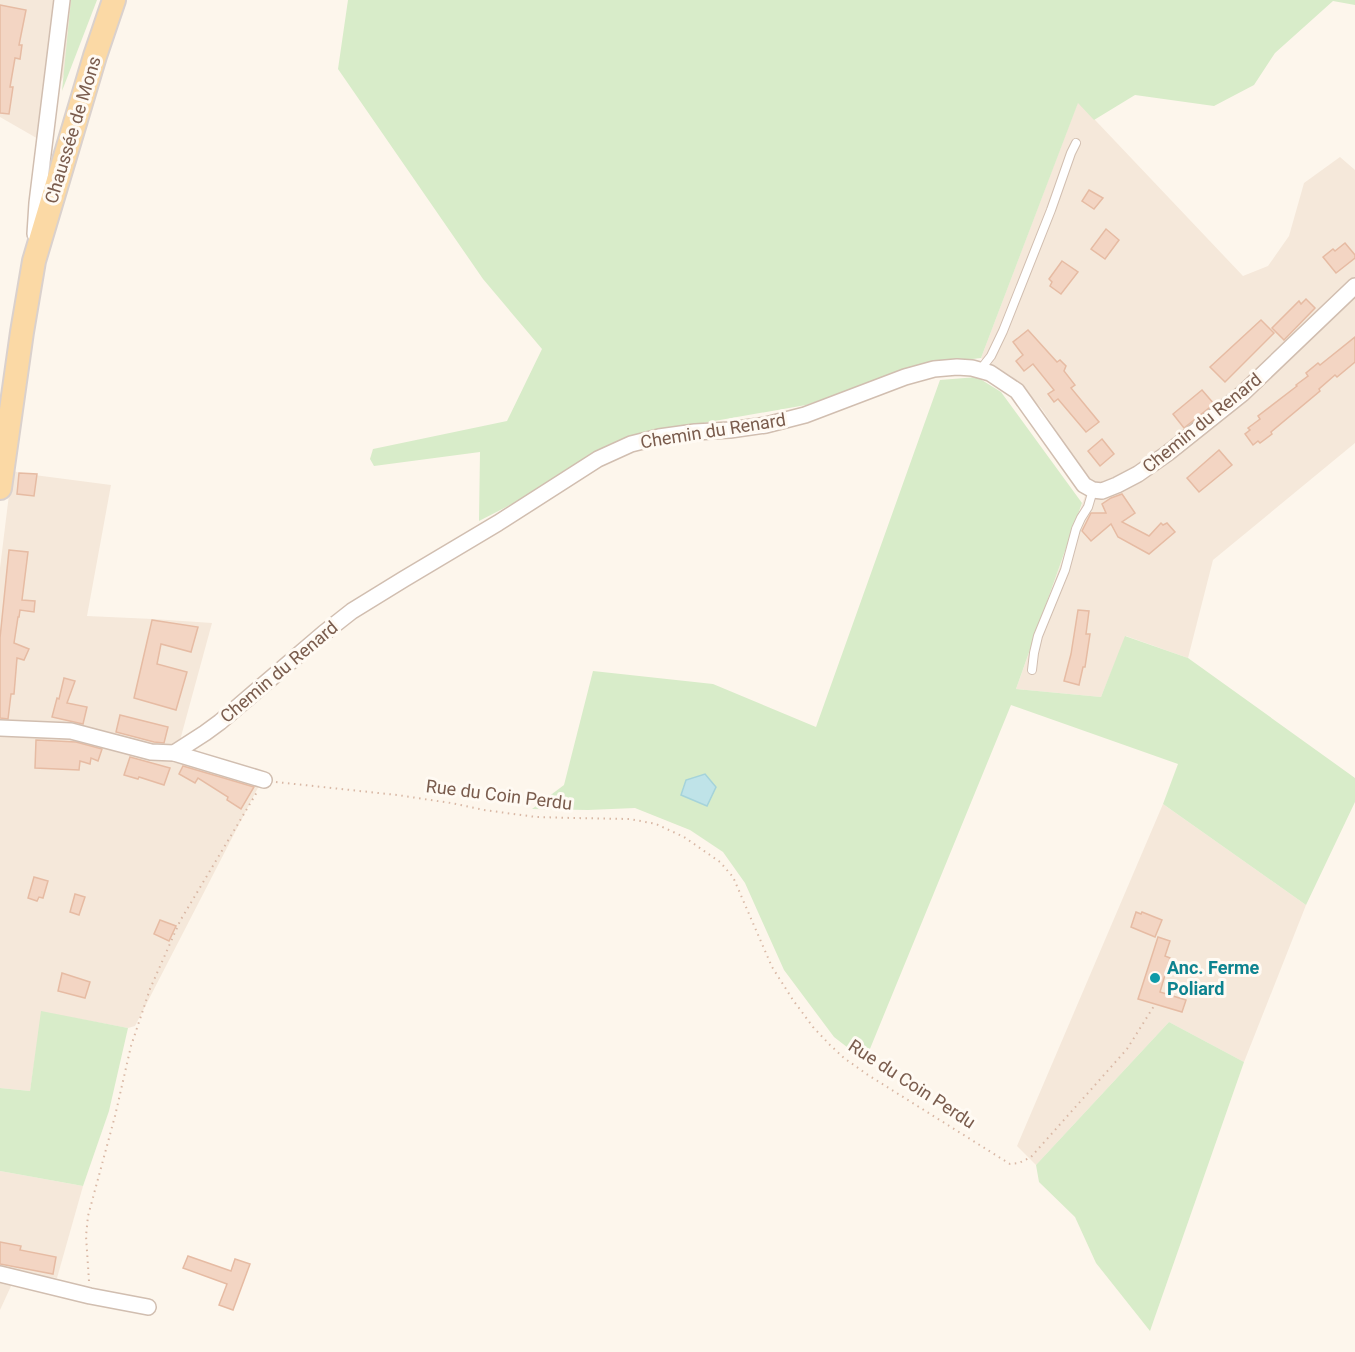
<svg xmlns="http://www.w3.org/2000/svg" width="1355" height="1352" font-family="Roboto,sans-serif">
<rect width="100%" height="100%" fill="#fdf6ec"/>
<!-- residential -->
<g fill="#f5e8da">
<path d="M0,0H91L40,140L0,117Z"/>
<path d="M1078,102L1243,276L1268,266L1289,236L1304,183L1340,157L1355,170V443L1213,560L1188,658L1126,636L1101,697L1016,689L1090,482L1042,409L1011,376L981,358Z"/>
<path d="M12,470L19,473L111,485L87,616L153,619L212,623L179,744L264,776L135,1026L128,1028L42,1012L30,1091L0,1088V568Z"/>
<path d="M1163,804L1306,905L1244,1062L1169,1022L1036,1165L1017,1146Z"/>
<path d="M0,1171L83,1186L57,1278L17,1273L0,1310Z"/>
</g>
<!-- green -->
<g fill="#d8ecc9">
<path d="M71,0H97L62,91Z"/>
<path d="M348,0H1355V5L1333,1L1275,53L1254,85L1214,106L1135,95L1094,120L1078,103L981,358L922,365L806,405L686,426L609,454L479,521L480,452L374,466L370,459L373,449L507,421L542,349L483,279L338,69Z"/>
<path d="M977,377L1001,392L1082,503L1016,689L1101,697L1125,636L1188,658L1355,778V802L1306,905L1163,804L1178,764L1011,705L865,1061L834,1037L784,970L745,883L723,852L690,830L635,808L588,810L532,809L564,785L593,671L713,684L816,727L940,380Z"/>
<path d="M41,1011L128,1028L109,1111L83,1186L0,1171V1088L30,1091Z"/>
<path d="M1169,1022L1244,1062L1150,1331L1096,1263L1075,1217L1039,1182L1036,1165Z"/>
</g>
<!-- water -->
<path fill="#bfe3e8" stroke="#a5d3da" stroke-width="1.5" d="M705,774L716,787L707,806L681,795L686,780Z"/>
<!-- building -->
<g fill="#f3d5c3" stroke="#e6bba3" stroke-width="1.5">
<path d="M0,5L26,10L19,45H22L20,59L15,58L10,87H13L9,114L0,113Z"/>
<path d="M1089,190L1103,198L1094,209L1082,201Z"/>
<path d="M1106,229L1119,240L1105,259L1091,249Z"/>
<path d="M1345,243L1355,255V258L1336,273L1323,257L1333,249L1335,251Z"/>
<path d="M1062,261L1078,272L1061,294L1050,286L1052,282L1049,279Z"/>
<path d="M1306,299L1315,308L1284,340L1272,328L1299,301L1301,304Z"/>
<path d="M1261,320L1274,333L1225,382L1210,367Z"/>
<path d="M1028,330L1057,362L1060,360L1066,366L1064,371L1075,385L1071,388L1099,422L1086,432L1058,399L1054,402L1048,394L1054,390L1033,364L1024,371L1016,361L1023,355L1013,342Z"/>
<path d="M1355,337V362L1337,377L1335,375L1319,389L1320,391L1271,432L1272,434L1260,443L1258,441L1253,445L1245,434L1250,430L1248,428L1260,419L1258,416L1297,386L1296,385L1308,376L1306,373L1318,363L1320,365Z"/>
<path d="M1202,390L1214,404L1184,428L1173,414Z"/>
<path d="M1102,439L1114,454L1100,466L1088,451Z"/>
<path d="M1219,450L1232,465L1199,492L1187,478Z"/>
<path d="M19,473L37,474L34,496L17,494Z"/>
<path d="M1122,494L1135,513L1122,522L1149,536L1161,523L1163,525L1167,523L1175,532L1149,554L1118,537L1111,524L1091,541L1082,531L1091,513H1106L1102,504L1111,498Z"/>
<path d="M9,550L28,552L22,600L35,601L34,612L20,610L19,617H18L14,643L29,649L24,660L17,658L14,694H11L8,719L0,718V638Z"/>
<path d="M1078,610L1089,611L1086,634H1090L1085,667H1083L1079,685L1064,681L1071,654Z"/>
<path d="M152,620L198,627L191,652L161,644L157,664L187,672L176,710L134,698Z"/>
<path d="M64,678L75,681L67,703L87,707L83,724L52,717L57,698L59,699Z"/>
<path d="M120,715L168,727L164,743L154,742L116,732Z"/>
<path d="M36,740L76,742L102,749L98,761L91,758L90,764L80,761L79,770L35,768Z"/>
<path d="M130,757L170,768L164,785L139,777L138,779L124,775Z"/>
<path d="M183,766L254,787L241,809L227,800L228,797L198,778L195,783L179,774Z"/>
<path d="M34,877L48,881L43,898L39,897L37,901L28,898Z"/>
<path d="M75,894L85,897L79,915L70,912Z"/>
<path d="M1136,912L1141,914L1142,912L1162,920L1155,937L1131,927Z"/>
<path d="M160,920L176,926L169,941L154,934Z"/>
<path d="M1158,937L1170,941L1165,956L1170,958L1160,992L1186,1000L1182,1012L1138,999Z"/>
<path d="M62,973L90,982L85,998L58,991Z"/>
<path d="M0,1242L21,1246L20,1250L56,1257L53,1274L0,1264Z"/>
<path d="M188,1256L231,1271L235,1259L250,1264L233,1310L219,1305L227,1284L183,1268Z"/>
</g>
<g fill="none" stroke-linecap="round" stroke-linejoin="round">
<!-- lane casing -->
<g stroke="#d1beb0" stroke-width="10">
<g id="lane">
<path d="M980,370L991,356L1003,331L1051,210L1071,153L1076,143"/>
<path d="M1032,670L1034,653L1038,636L1065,570L1076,529L1081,518L1088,507L1093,490"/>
</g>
</g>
<!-- street casing -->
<g stroke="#d1beb0" stroke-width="18">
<g id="street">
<path d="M35,234L37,203L62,0"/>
<path d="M0,728L71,731L151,752L174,753L264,780"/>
<path d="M174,753L205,733L220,722L324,633L352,611L404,579L498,523L598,459L631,444L659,437L695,432L730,430L766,425L805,415L905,377L934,369L957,367L972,368L990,373L1017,391L1084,485L1093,490L1102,491L1117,485L1138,474L1168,453L1242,394L1355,286"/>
<path d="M0,1274L90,1296L148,1307"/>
</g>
</g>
<!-- primary casing -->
<g stroke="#dad1cd" stroke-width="26">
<path id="primary" d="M0,488L22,332L34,261L95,56L114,0"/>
</g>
<!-- path -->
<g stroke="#d9b8a5" stroke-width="2" stroke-dasharray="1.5 4.5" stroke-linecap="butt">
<path d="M276,782L397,795L451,803L484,810L536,817L573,818L630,819L656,824L684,837L720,862L733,877L772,967L793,1000L813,1027L830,1045L844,1058L868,1075L1010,1164L1019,1163L1031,1157L1127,1049L1154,1006"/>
<path d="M89,1281L86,1236L88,1216L115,1116L131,1046L150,989L180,921L257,792"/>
</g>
<!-- lane -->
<use href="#lane" stroke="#fff" stroke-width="8"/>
<!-- street -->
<use href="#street" stroke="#fff" stroke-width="15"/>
<!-- primary -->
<use href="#primary" stroke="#fbd9a5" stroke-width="22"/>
</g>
<!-- markers -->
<circle fill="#0f9aa8" stroke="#fffaf3" stroke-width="2" cx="1155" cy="978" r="6"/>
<g text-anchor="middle" stroke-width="6" stroke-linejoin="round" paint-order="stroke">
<!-- street labels -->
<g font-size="18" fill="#7a5c4d" stroke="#fffaf3">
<text transform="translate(73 130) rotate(-73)" y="6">Chaussée de Mons</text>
<text transform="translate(1202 423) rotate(-39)" y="6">Chemin du Renard</text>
<text transform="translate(713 431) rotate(-9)" y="6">Chemin du Renard</text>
<text transform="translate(279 672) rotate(-40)" y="6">Chemin du Renard</text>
<text transform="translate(499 795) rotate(7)" y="6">Rue du Coin Perdu</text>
<text transform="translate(912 1084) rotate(33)" y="6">Rue du Coin Perdu</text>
</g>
<!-- culture labels -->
<g font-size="18" font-weight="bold" fill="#0d838f" stroke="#fffaf3" text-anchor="start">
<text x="1167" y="974">Anc. Ferme<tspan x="1167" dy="21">Poliard</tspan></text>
</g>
</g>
</svg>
